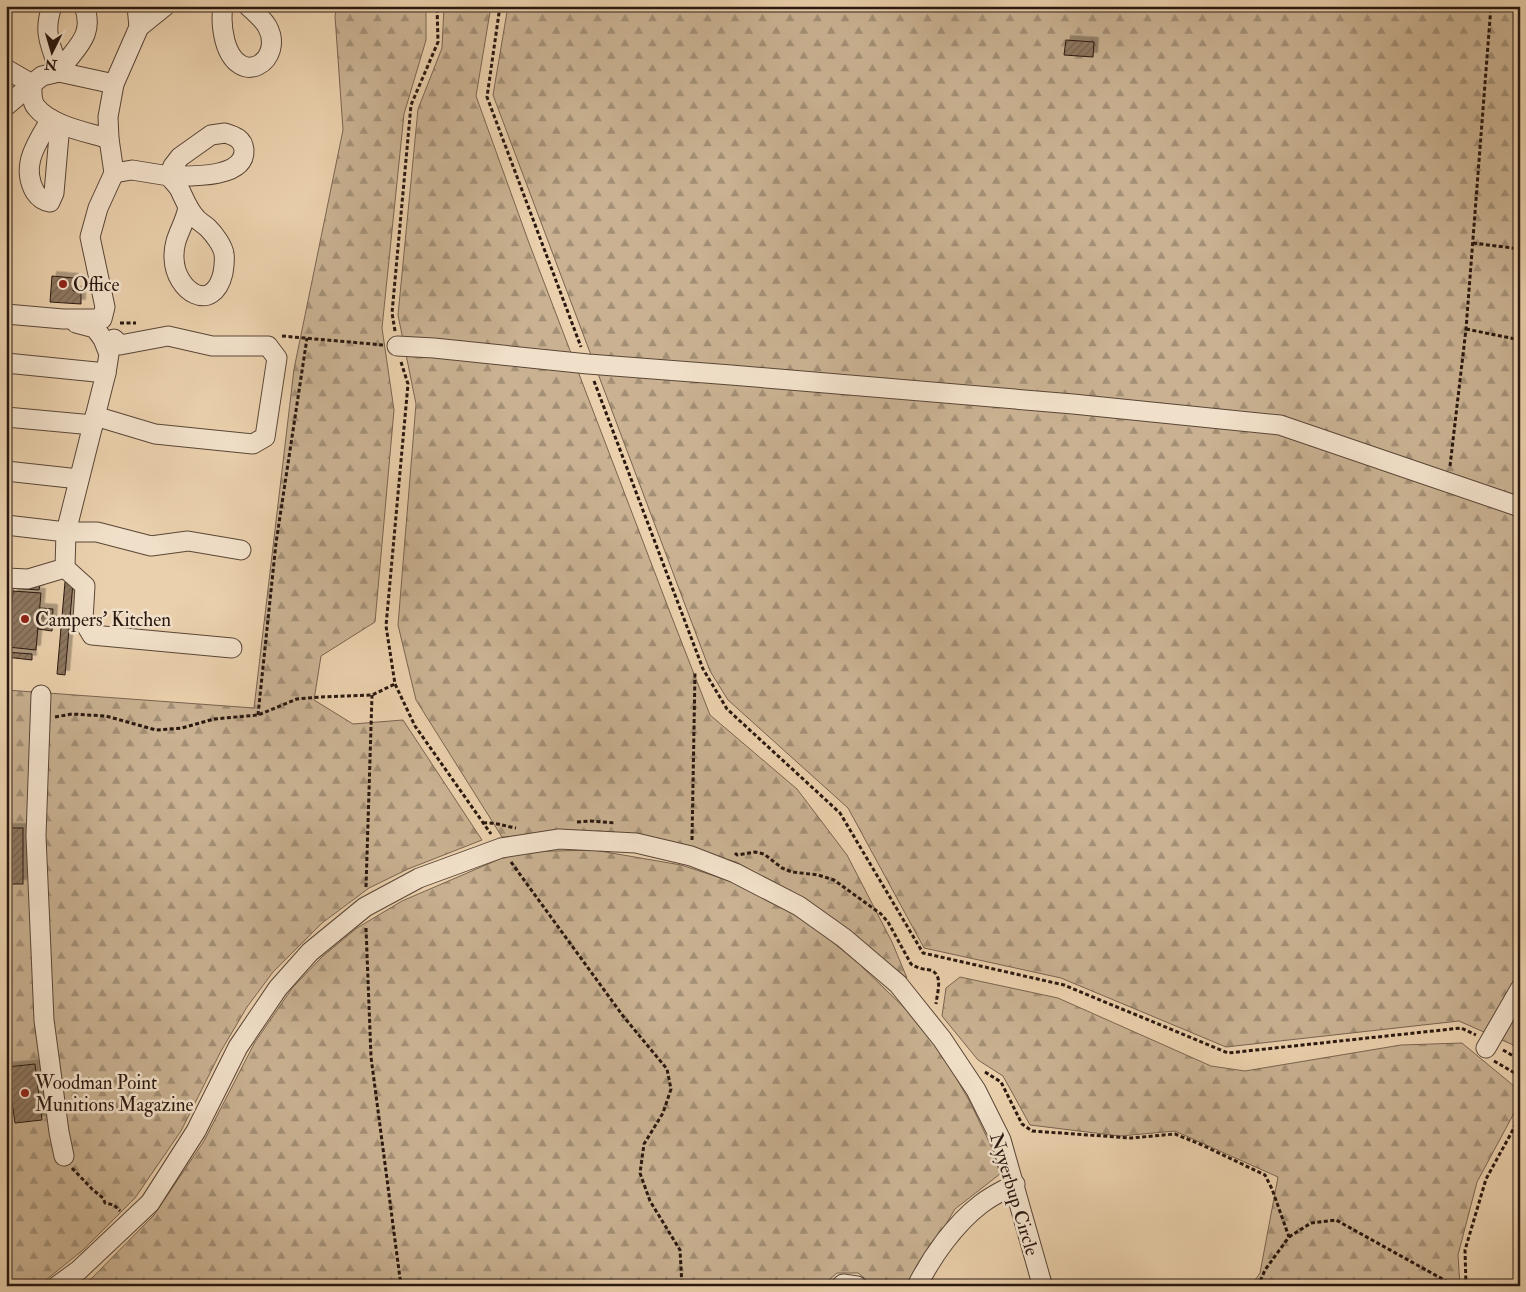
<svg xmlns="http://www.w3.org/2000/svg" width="1526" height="1292" font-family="'IM FELL Double Pica',serif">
<defs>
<pattern id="forest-firs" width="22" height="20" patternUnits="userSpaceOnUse" patternTransform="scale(1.25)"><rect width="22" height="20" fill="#c9b191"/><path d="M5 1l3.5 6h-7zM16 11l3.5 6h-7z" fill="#a38f75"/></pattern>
<pattern id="building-hatch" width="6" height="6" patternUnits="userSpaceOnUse" patternTransform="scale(1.25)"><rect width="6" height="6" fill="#8e7861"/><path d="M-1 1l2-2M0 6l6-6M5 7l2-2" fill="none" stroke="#74614f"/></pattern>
<filter id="shadow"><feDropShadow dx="4.5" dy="-4.5" stdDeviation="0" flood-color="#0004"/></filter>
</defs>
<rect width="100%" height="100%" fill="#ead0ac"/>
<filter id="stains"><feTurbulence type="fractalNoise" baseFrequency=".004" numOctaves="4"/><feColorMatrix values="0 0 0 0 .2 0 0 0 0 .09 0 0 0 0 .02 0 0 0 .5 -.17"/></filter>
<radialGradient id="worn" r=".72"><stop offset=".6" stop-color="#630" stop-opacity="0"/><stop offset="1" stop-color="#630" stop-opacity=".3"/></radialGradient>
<!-- forest -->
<g fill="url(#forest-firs)" stroke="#7a6450">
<path d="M337,6H426V40L404,114L382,328L394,410L375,622L321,656L314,700L353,724L403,720L482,840L408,869L369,888L322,923L273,972L247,1007L221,1051L181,1131L135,1198L83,1250L46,1280L35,1286H6V690L254,708L294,369L343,130L335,16Z"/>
<path d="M444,6H491L476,96L529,243L671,615L710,715L797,789L847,855L892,942L907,978L810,902L736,862L663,841L600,831L502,837L416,700L398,625L416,404L398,315L418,109L442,48Z"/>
<path d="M508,6H1520V1048L1459,1021L1226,1047L1061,978L924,948L848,808L728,700L710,671L493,95Z"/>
<path d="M594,850L681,865L736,883L809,923L857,962L915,1018L939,1048L970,1102L992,1148L1000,1174L955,1209L909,1286H874L858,1273H837L822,1286H81L92,1278L154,1215L204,1141L255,1042L293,987L323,956L357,928L402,901L516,852Z"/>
<path d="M960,977L1058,998L1211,1066L1245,1071L1401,1045L1462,1043L1520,1091V1102L1477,1182L1458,1255L1460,1286H1251L1260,1273L1278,1177L1175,1131L1120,1136L1030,1125L1003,1076L978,1060L942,1016L946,988Z"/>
</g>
<!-- building -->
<g fill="url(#building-hatch)" stroke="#2a1810" filter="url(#shadow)">
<path d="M1066,40L1094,42L1093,57L1064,55Z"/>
<path d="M52,276L74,278L73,291H81V304L50,302Z"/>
<path d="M6,582L40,585L39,590L10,588L6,631Z"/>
<path d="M65,582L73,583L65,675L57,674Z"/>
<path d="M13,591L41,593L36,650L8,647Z"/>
<path d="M40,608L53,609L52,631L38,629Z"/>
<path d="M6,652L32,654V660L6,657Z"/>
<rect x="6" y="828" width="17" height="56"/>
<path d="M35,1064L42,1120L15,1123L7,1067Z"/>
</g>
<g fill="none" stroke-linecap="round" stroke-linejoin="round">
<!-- minor casing -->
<g stroke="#5a4637" stroke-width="21">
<g id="minor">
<path d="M52,6C42,35 52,45 59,72"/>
<path d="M137,6L139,27"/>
<path d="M223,6C221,18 222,29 225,41C239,91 286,60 267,26C262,18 255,12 248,6"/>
<path d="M6,69L32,84L6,106"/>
<path d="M59,72C73,49 96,37 84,6"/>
<path d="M51,119C37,143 20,165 35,192C39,198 43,201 50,202L54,193L60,124"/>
<path d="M225,133C235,136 243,139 244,150C245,179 189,176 169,176L173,166L180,157L211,135Z"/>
<path d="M109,139C87,132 51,126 36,107C31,101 32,91 32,84L42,76L59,72L114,84"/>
<path d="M114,173L132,170L169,176C172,180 176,184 179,188C184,198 188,210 196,218C199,222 204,224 208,228C214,234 223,246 224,254C225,260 224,267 223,273C213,315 175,292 174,258C173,237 185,226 188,207"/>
<path d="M6,314L63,319H102L105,307L90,237L98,208L114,173L109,139L108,117L114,84L139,27L165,6"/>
<path d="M397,346L434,348L588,364L731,375L1073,404L1280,425L1520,507"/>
<path d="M6,363L106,373"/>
<path d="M95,416L155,434L253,444L265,437L277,358L268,346H212L168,336L120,345L114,339"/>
<path d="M6,417L93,425"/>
<path d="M6,471L79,479"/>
<path d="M6,525L66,532H97L151,546L188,541L241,550"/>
<path d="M65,568L85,586L83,620L92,635L232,648"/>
<path d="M6,578L28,579L65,568L66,532L106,373L109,354L103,339L95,328L76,323"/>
<path d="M41,695L36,836L44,1020L59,1132L64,1156"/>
<path d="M1486,1048L1520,989"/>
<path d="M57,1286L79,1270L150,1203L196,1131L238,1047L278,988L310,952L365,907L419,878L501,848L559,839L636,843L691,856L735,873L799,906L844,938L898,984L942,1039L976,1090L1001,1140L1042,1284"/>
<path d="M841,1286L843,1284L857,1286"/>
<path d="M917,1286C932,1256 955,1224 981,1204C991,1196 1004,1190 1015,1184"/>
</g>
</g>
<!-- path -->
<g stroke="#2a1810" stroke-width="3" stroke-dasharray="4 2.5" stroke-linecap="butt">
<path d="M500,6L487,97L581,347"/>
<path d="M1473,243L1520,249"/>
<path d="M120,323H136"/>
<path d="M1466,329L1520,340"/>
<path d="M395,331L392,313L411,105L438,42L437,6"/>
<path d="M282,336L383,345"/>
<path d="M401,362L408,384L386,626L395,684L415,726L491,834"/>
<path d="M594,381L703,669L727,709L840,813L923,953L1064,985L1228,1053L1461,1028L1476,1035"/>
<path d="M1450,466L1466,329L1491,6"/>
<path d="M258,715L276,543L307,338"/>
<path d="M55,717L72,714L106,716L156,730L182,728L214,719L258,715L297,699L321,697L372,695L395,684"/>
<path d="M577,822L590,821L615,823"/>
<path d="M483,823C495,822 504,826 516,828"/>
<path d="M692,840L695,672"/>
<path d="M735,853L737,855L755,852L764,854L782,868L792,872L818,875L834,880L881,914L888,922L911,964C917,968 922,969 930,970C944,974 937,993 936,1004"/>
<path d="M511,862L623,1016L667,1069L671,1089L663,1113L644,1144L640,1173L650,1201L680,1250L682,1286"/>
<path d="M366,887L372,695"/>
<path d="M366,928L371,1057L401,1286"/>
<path d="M1503,1050L1520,1060"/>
<path d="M1494,1061L1520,1076"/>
<path d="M985,1072L1001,1082L1022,1124L1032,1131L1131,1138L1175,1134L1202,1145L1265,1175L1272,1189L1289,1237L1265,1270L1258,1286"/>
<path d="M72,1168L92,1189L103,1198L105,1203L114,1205L120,1211"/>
<path d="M1289,1237L1311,1223L1336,1220L1455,1286"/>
<path d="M1466,1286L1465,1250L1486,1179L1520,1117"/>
</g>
<!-- minor -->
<use href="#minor" stroke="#f1e0c9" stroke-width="19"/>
</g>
<!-- markers -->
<g fill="#8f2418" stroke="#f1e0c9" stroke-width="2">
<circle cx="63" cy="284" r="5"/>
<circle cx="25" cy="619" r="5"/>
<circle cx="25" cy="1093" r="5"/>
</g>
<g text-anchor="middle" stroke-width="5" stroke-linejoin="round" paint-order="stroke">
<!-- poi labels -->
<g font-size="19" fill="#2a1810" stroke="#f1e0c9" text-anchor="start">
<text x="73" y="291">Office</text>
<text x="35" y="626">Campers' Kitchen</text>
<text x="35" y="1089">Woodman Point<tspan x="35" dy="22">Munitions Magazine</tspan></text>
</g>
<!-- street labels -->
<g font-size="19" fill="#2a1810" stroke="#f1e0c9">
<text transform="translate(1015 1194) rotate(73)" y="7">Nyyerbup Circle</text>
</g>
</g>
<!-- margin -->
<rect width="1526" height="1292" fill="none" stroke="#ead0ac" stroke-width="25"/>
<rect x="8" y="8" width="1511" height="1277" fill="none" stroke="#2a1810" stroke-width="2.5"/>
<rect x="12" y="12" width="1501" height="1267" fill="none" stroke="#2a1810"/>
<!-- north arrow -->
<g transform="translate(52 52) rotate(185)" stroke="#f1e0c9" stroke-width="4" paint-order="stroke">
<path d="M0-4L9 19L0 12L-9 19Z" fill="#2a1810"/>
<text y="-8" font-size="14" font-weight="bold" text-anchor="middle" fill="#2a1810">N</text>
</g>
<rect width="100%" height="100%" filter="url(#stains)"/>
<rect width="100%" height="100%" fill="url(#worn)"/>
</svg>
